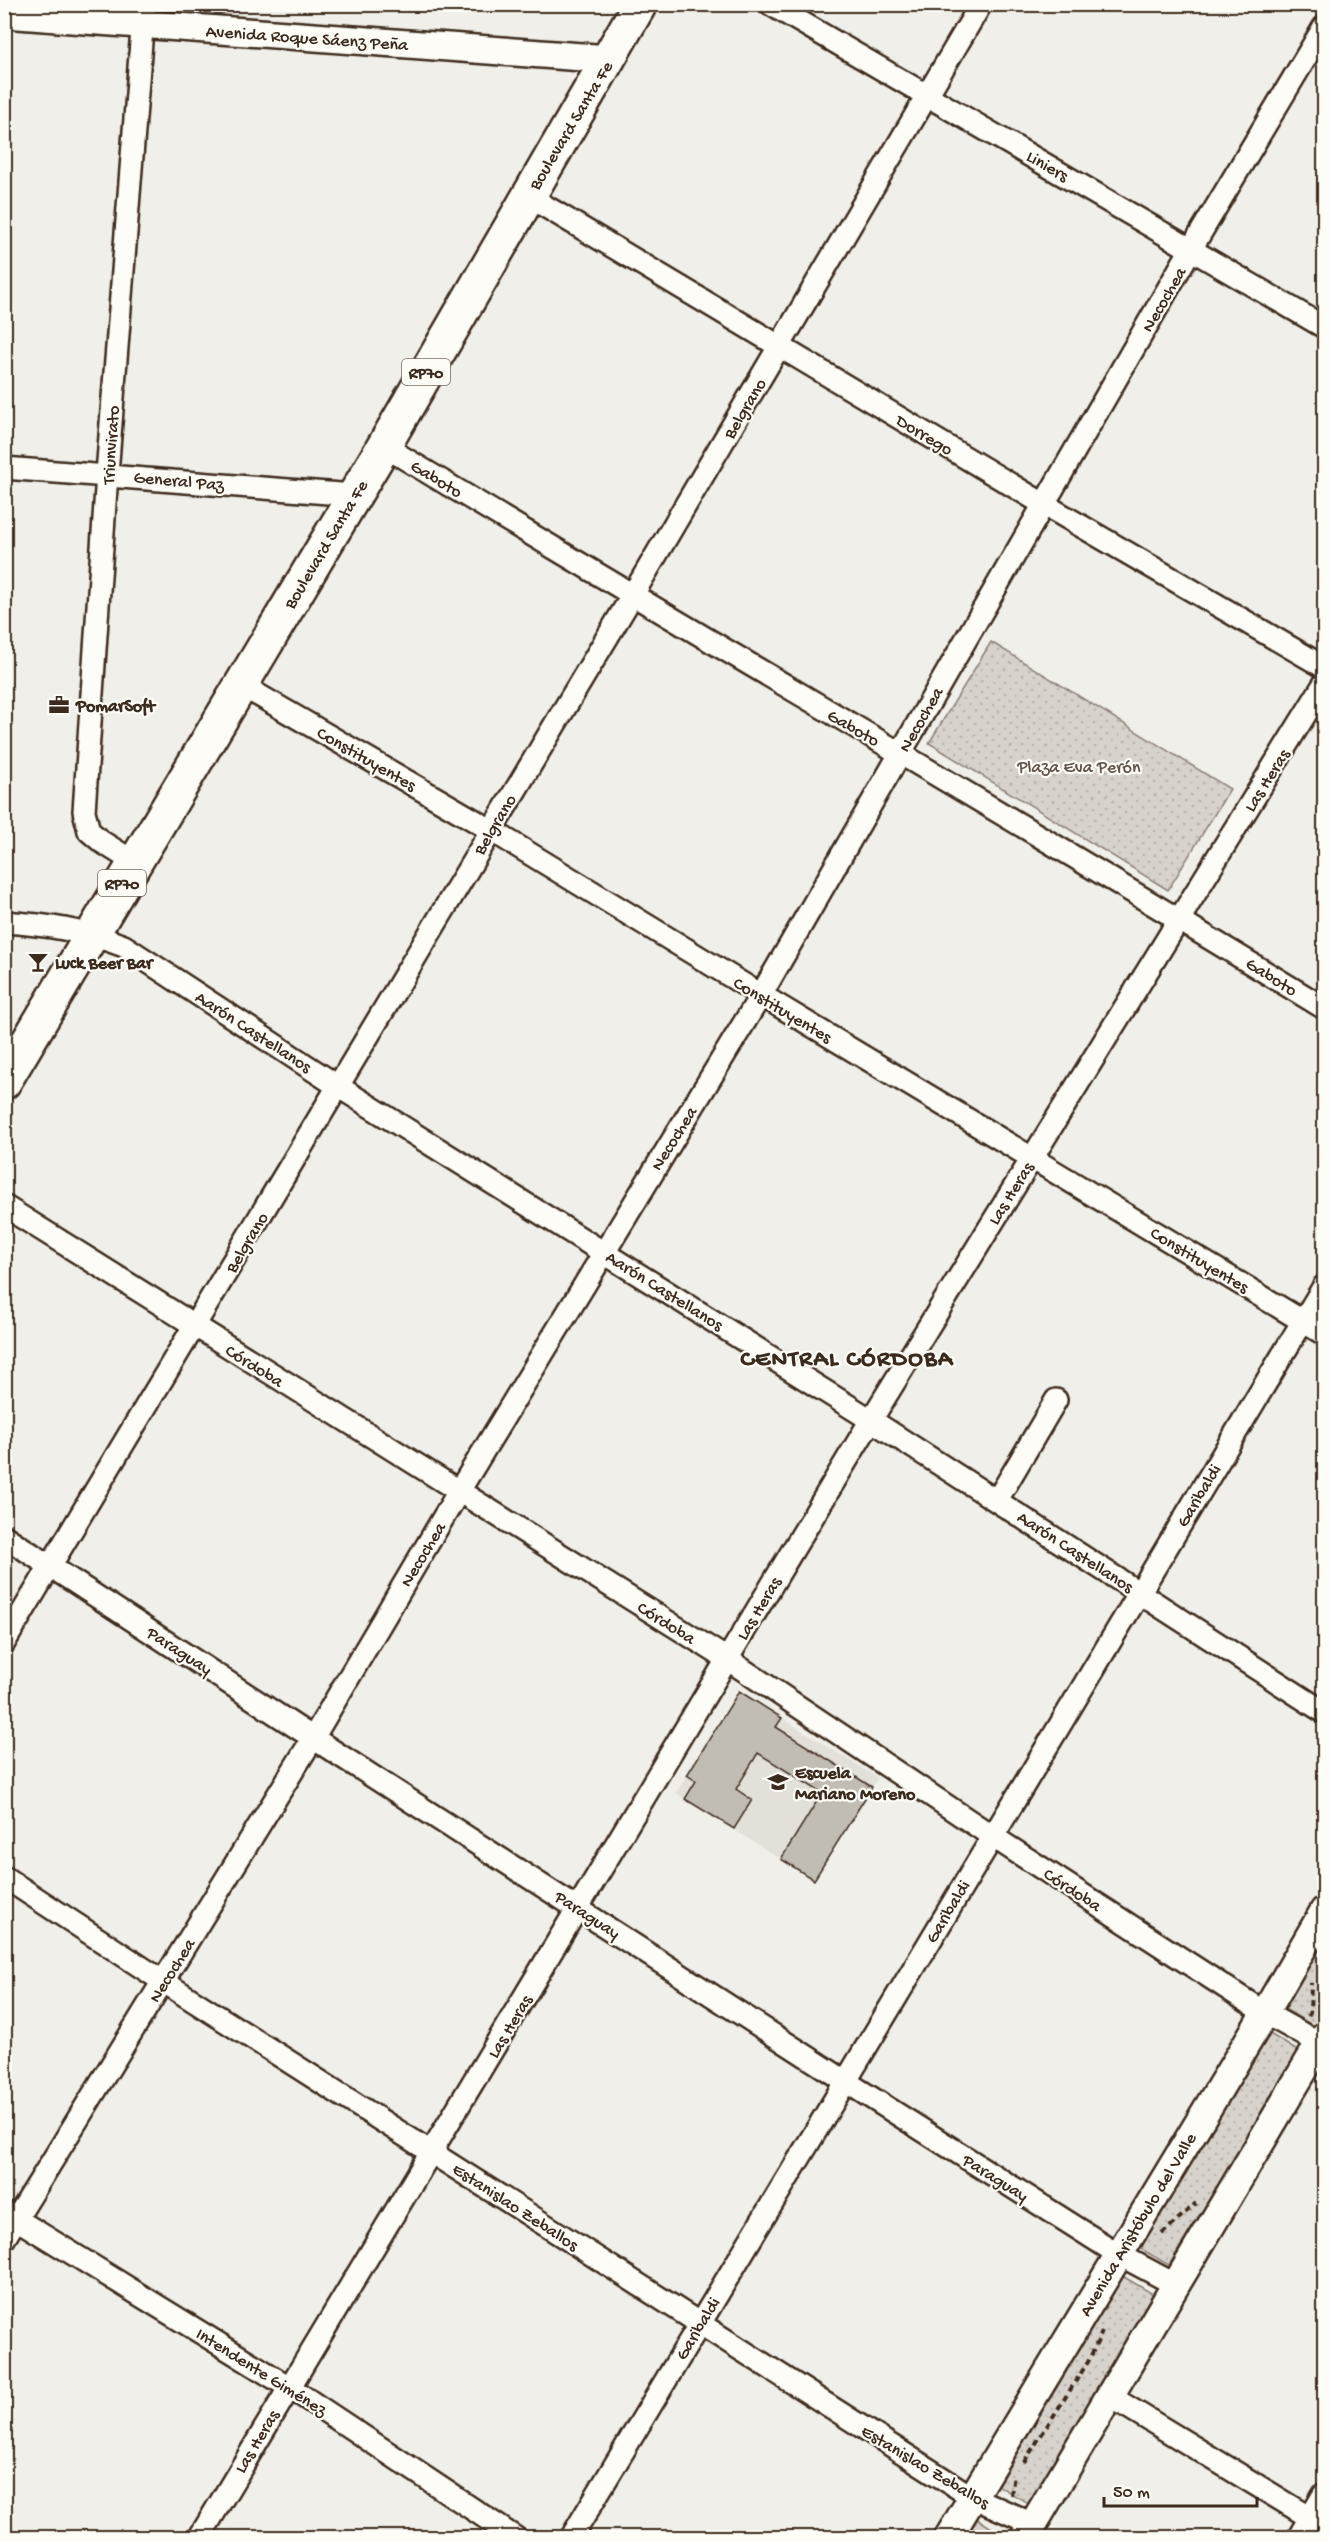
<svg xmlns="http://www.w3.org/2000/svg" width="1329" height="2542" font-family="'Gochi Hand',sans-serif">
<defs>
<pattern id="park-dots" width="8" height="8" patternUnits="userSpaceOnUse" patternTransform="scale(1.5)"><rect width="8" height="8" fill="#d7d2cc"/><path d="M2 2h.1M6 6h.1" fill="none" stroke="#b9b4af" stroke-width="1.8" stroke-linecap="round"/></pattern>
</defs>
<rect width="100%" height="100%" fill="#f1efea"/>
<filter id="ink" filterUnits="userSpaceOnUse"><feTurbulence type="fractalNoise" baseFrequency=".0167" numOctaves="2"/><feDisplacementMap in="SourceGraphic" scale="12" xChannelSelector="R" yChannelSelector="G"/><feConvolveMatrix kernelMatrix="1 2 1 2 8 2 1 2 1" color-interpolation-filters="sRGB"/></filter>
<g filter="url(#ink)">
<!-- built -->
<path fill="#e3e0da" d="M739,1691L878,1778L814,1880L676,1793Z"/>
<!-- park -->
<g fill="url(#park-dots)" stroke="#897e75" stroke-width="1.5">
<path d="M991,642L1230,789L1168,890L929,743Z"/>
<path d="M1324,1935V2010L1315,2027L1283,2008Z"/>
<path d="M1270,2034L1301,2053L1169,2265L1139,2248Z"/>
<path d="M1119,2274L1153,2294L1029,2504L994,2483Z"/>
<path d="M976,2518L1006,2537V2538H964Z"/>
</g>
<!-- building -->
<path fill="#c1bcb4" stroke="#3b2a1e" stroke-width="1.5" d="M739,1691L782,1718L776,1727L872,1787L814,1880L781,1859L822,1793L758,1753L736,1789L752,1800L734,1829L685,1799L696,1781L687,1775Z"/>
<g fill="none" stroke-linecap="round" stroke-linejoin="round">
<!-- minor casing -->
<g stroke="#3b2a1e" stroke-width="26">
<g id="minor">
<path d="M770,4L1324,327"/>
<path d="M528,196L1045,505L1324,667"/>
<path d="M384,446C696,635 1013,817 1324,1008"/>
<path d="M4,468L354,495"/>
<path d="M241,685L491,830L761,995L1324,1334"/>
<path d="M134,862L102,842L89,831L84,811L107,474L144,4"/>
<path d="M4,922C47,925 83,930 124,946L339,1087L871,1420L1324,1712"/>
<path d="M4,1206L727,1659L992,1836L1265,2013L1324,2046"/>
<path d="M997,1500L1056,1400"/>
<path d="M4,1536L313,1738L845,2081L1118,2254L1176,2285"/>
<path d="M4,1643L632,596L981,4"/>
<path d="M4,1877L164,1982L972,2497L1033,2524"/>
<path d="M5,2212L289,2387L516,2538"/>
<path d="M4,2239L313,1738L459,1491L761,995L1191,249L1324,27"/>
<path d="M1108,2395L1324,2526"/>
<path d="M199,2538L871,1420L1324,684"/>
<path d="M571,2538L1324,1286"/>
<path d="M1298,2538L1324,2494"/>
</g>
</g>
<!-- tertiary casing -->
<g stroke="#3b2a1e" stroke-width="32">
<g id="tertiary">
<path d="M4,14L609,59"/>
<path d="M948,2538L1265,2013L1324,1911"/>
<path d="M1025,2538L1324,2036"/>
</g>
</g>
<!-- primary casing -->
<g stroke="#3b2a1e" stroke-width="38">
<path id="primary" d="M4,1082L384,446L640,4"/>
</g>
<!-- path -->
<g stroke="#3b2a1e" stroke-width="4" stroke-dasharray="6 4.5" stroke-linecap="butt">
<path d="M1308,2016L1310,2013L1311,1983"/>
<path d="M1162,2234L1196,2203"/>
<path d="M1024,2462L1088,2362L1102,2332"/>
<path d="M1011,2495L1014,2475"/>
</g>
<!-- minor -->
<use href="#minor" stroke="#fdfcf7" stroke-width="21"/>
<!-- tertiary -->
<use href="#tertiary" stroke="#fdfcf7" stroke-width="27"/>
<!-- primary -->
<use href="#primary" stroke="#fdfcf7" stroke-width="33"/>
</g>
</g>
<!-- icons -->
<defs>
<g id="office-bare" transform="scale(1.62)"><path d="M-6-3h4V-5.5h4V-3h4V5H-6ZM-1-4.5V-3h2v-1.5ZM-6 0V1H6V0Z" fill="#3b2a1e" stroke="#fdfcf7" stroke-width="2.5" paint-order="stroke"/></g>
<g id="bar-bare" transform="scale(1.62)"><path d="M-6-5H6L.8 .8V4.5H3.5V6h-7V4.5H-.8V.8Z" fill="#3b2a1e" stroke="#fdfcf7" stroke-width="2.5" paint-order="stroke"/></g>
<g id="school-bare" transform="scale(1.62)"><path d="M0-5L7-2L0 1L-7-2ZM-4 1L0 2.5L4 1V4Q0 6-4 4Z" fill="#3b2a1e" stroke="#fdfcf7" stroke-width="2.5" paint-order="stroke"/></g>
</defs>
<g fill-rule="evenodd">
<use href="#office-bare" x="59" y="705"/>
<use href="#bar-bare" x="38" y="962"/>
<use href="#school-bare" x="778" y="1782"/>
</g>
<g text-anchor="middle" stroke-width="4.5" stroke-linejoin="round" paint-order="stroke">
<!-- shield labels -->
<g fill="#fdfcf7" stroke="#75695f" stroke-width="1.5">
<rect x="402" y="359" width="48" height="26" rx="4.5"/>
<rect x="98" y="870" width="48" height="26" rx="4.5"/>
</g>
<g font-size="16" font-weight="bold" fill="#3b2a1e">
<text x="426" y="378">RP70</text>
<text x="122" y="889">RP70</text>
</g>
<!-- street labels -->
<g font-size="18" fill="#3b2a1e" stroke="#fdfcf7">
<text transform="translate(307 37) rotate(4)" y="6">Avenida Roque Sáenz Peña</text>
<text transform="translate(570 125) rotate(-59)" y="6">Boulevard Santa Fe</text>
<text transform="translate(1048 165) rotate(30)" y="6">Liniers</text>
<text transform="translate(1163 299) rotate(-60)" y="6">Necochea</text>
<text transform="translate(744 408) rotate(-59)" y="6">Belgrano</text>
<text transform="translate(925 434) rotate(31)" y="6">Dorrego</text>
<text transform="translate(110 445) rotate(-86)" y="6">Triunvirato</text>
<text transform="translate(437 478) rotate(31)" y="6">Gaboto</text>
<text transform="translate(179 480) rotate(5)" y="6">General Paz</text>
<text transform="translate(325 544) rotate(-59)" y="6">Boulevard Santa Fe</text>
<text transform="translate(920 719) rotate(-60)" y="6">Necochea</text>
<text transform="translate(854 727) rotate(30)" y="6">Gaboto</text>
<text transform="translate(367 758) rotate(30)" y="6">Constituyentes</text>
<text transform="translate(1266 780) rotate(-58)" y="6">Las Heras</text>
<text transform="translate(494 824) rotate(-59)" y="6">Belgrano</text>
<text transform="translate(1272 976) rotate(32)" y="6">Gaboto</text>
<text transform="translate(783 1009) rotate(31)" y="6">Constituyentes</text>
<text transform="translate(254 1031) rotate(33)" y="6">Aarón Castellanos</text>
<text transform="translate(673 1138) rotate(-58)" y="6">Necochea</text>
<text transform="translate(1010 1193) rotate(-58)" y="6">Las Heras</text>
<text transform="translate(246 1242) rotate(-59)" y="6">Belgrano</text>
<text transform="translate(1200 1259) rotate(31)" y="6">Constituyentes</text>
<text transform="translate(665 1290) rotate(32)" y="6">Aarón Castellanos</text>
<text transform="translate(255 1365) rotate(32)" y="6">Córdoba</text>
<text transform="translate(1198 1495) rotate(-59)" y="6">Garibaldi</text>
<text transform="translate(1076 1551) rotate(33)" y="6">Aarón Castellanos</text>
<text transform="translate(422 1554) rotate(-59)" y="6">Necochea</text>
<text transform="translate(758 1608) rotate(-59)" y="6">Las Heras</text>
<text transform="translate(667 1622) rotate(32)" y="6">Córdoba</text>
<text transform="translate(180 1650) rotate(33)" y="6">Paraguay</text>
<text transform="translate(1073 1889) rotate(33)" y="6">Córdoba</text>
<text transform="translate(947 1911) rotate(-59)" y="6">Garibaldi</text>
<text transform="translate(588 1914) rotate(33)" y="6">Paraguay</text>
<text transform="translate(171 1970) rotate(-58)" y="6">Necochea</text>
<text transform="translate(509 2026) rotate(-59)" y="6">Las Heras</text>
<text transform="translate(996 2177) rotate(32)" y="6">Paraguay</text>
<text transform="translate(516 2206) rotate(33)" y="6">Estanislao Zeballos</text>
<text transform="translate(1137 2224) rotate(-59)" y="6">Avenida Aristóbulo del Valle</text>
<text transform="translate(697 2328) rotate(-59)" y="6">Garibaldi</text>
<text transform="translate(262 2371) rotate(32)" y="6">Intendente Giménez</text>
<text transform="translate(256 2441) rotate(-59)" y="6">Las Heras</text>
<text transform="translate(926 2466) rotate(31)" y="6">Estanislao Zeballos</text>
</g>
<!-- poi labels -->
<g font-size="18" font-weight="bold" fill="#3b2a1e" stroke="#fdfcf7" text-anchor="start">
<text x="76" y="711">PomarSoft</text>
<text x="55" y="968">Luck Beer Bar</text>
<text x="795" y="1778">Escuela<tspan x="795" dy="21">Mariano Moreno</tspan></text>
</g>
<!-- park labels -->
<g font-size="18" fill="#62544a" stroke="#fdfcf7">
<text x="1079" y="772">Plaza Eva Perón</text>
</g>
<!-- district labels -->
<g font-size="24" font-weight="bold" letter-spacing="1.5" fill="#3b2a1e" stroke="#fdfcf7">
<text x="847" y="1365">CENTRAL CÓRDOBA</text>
</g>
</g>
<!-- margin -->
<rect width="1329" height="2542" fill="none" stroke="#fdfcf7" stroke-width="24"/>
<rect x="12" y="12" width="1305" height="2518" fill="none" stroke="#3b2a1e" stroke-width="2" filter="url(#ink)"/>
<!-- scale -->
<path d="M1104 2497v9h153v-9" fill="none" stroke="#3b2a1e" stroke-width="3"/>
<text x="1113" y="2497" font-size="18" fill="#3b2a1e" stroke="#fdfcf7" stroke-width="4.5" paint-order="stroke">50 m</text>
</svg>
